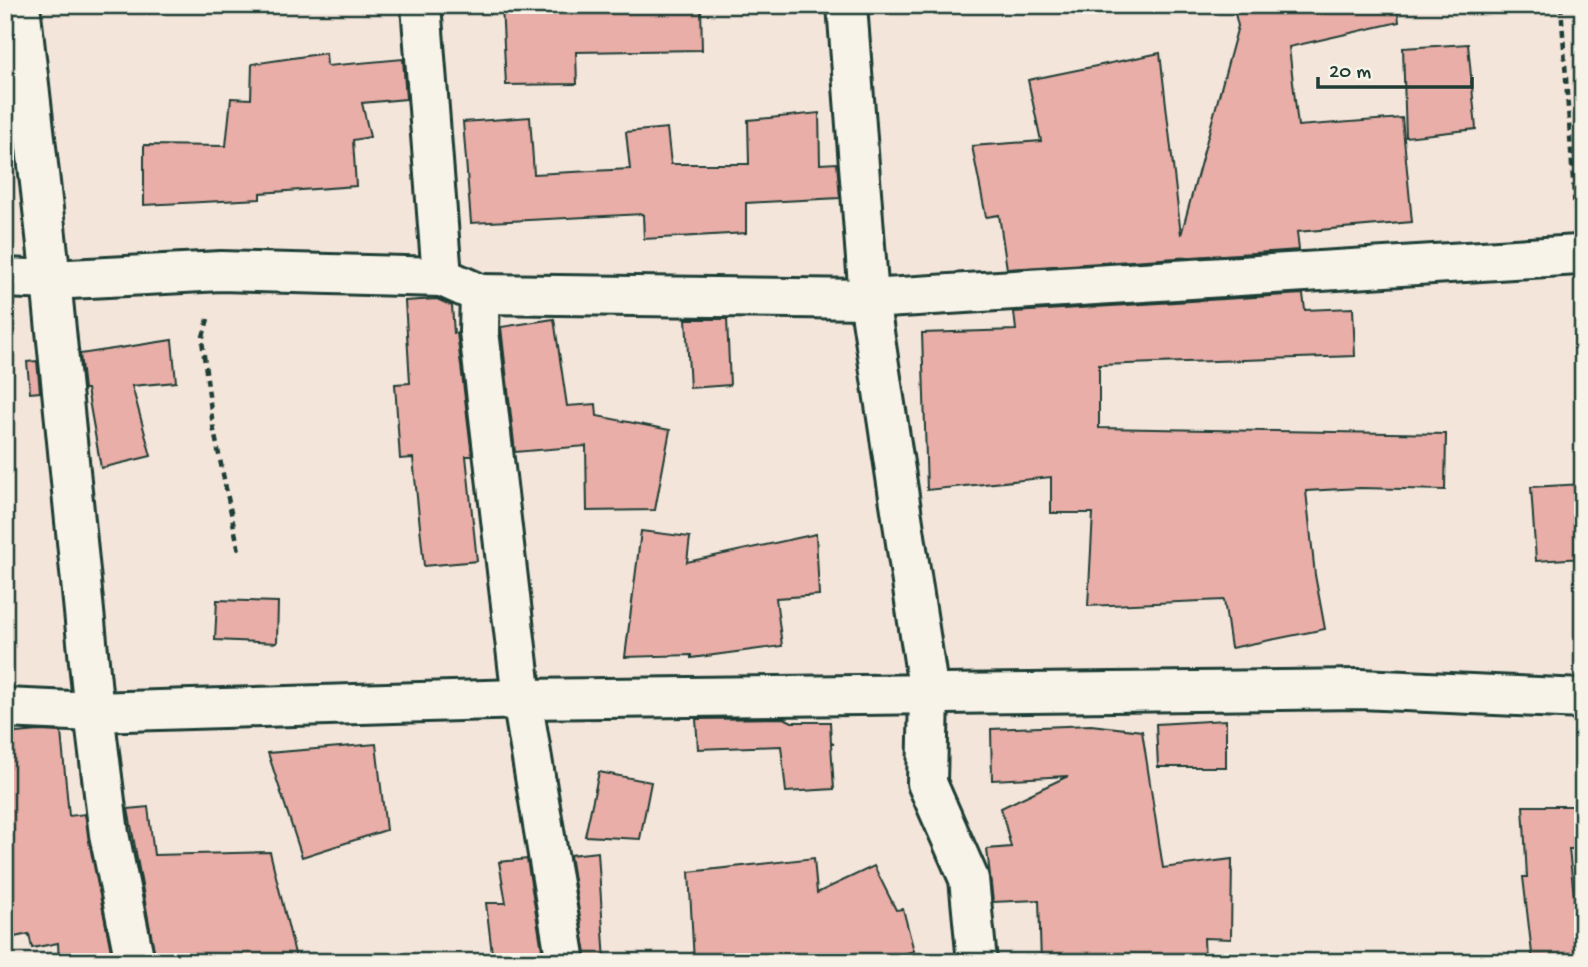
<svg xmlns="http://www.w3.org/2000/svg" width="1588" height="967" font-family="'Gochi Hand',sans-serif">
<rect width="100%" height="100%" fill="#f4e5db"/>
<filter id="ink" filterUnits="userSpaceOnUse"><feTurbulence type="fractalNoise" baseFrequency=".0143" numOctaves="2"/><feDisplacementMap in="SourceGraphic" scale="14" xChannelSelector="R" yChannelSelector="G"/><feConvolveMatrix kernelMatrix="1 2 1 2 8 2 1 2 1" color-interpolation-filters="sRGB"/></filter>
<g filter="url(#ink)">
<!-- building -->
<g fill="#e8aea7" stroke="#1f3d34" stroke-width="2">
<path d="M502,5H701L702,50L576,52L577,84L506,85Z"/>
<path d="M1233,5H1397L1399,22L1289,47L1298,126L1402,118L1412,222L1297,232L1299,250L1007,269L999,215L986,217L972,146L1041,141L1028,80L1160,53L1181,235L1238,26Z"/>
<path d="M1468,44L1476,129L1406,137L1403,48Z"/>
<path d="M326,53L327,66L403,59L406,99L362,103L370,137L353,140L356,186L260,193V199L144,205V145L226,146L231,98L251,99L252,64Z"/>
<path d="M819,113L820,164L837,163L840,198L746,203V233L644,239L643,214L471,223L463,122L530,117L534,174L630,169L626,132L667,128L671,164H749L748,120Z"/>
<path d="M1303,294L1305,310L1353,308L1355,356L1099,365V428L1446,434L1445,490L1360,488L1306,491L1315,575L1325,629L1231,648L1224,600L1088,606L1093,513H1051V477L927,490L922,333L1016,330L1014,312Z"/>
<path d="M437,299L452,306L454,333H457L472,456H466L477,561L424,566L413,458L400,459L395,384L410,383L405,301Z"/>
<path d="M554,319L567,406L596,404L597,416L670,430L655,510L587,511L586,446L515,452L501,327Z"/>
<path d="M686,319H727L730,385L690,388Z"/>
<path d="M172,340L176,382L132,386L151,456L101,468L87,389H84L80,354Z"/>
<path d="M37,361L40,392L30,393L27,362Z"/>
<path d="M1583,484V558L1536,561L1531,487Z"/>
<path d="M641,531L690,537L687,562L816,534L819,595L776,598L782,646L691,658V655L625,657Z"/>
<path d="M217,600L278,602L277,643L215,640Z"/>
<path d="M784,718L792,722H830L831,743L834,744H831L834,789L786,792L781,746L698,749L696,719Z"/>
<path d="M1226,720V767H1158L1156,724Z"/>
<path d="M1091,725L1142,731L1163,868L1232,859L1231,939L1204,938L1205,962H1041L1039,900L993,902L987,849L1011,847L1001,808L1068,776L992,780L991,729Z"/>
<path d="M39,731L61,732L69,816L85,814L113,962H59L58,943L32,948L29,934L5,939V734Z"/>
<path d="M376,744L386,830L302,857L268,753Z"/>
<path d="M599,772L651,782L640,839L585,836Z"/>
<path d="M1523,806H1583V849H1569L1581,962H1533L1523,877H1527Z"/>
<path d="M148,807L154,855L270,852L297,962H156L128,809Z"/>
<path d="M598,852L605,962H587L570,855Z"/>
<path d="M814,858L817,893L874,866L896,910L903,909L914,951L875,962H694L689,872Z"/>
<path d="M527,859L544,962H493L486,903H506L499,862Z"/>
</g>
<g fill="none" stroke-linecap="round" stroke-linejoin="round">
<!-- minor casing -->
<g stroke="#1f3d34" stroke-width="44">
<g id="minor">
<path d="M20,5L51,280L94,712L109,834L135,962"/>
<path d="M421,5L442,277L480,294L479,331L522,699L566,962"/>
<path d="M847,5L869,299L929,694L927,783L969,879L977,962"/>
<path d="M5,278L51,280L221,271L442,277"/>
<path d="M480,294L869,299L1578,255"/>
<path d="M5,708L94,712L522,699L1360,689L1583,699"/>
</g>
</g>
<!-- path -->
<g stroke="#1f3d34" stroke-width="4.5" stroke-dasharray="7 5" stroke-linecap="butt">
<path d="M1561,5L1575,210"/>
<path d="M208,319L202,340L213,426L239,551"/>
</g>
<!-- minor -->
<use href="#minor" stroke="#f7f3e8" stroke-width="38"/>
</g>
</g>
<!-- margin -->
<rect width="1588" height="967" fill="none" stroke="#f7f3e8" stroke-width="28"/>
<rect x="14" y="14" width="1560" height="939" fill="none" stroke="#1f3d34" stroke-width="2.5" filter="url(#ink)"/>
<!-- scale -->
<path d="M1318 77v10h154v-10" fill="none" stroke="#1f3d34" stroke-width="3.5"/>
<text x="1329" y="77" font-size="21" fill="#1f3d34" stroke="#f7f3e8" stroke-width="5" paint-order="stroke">20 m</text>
</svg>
